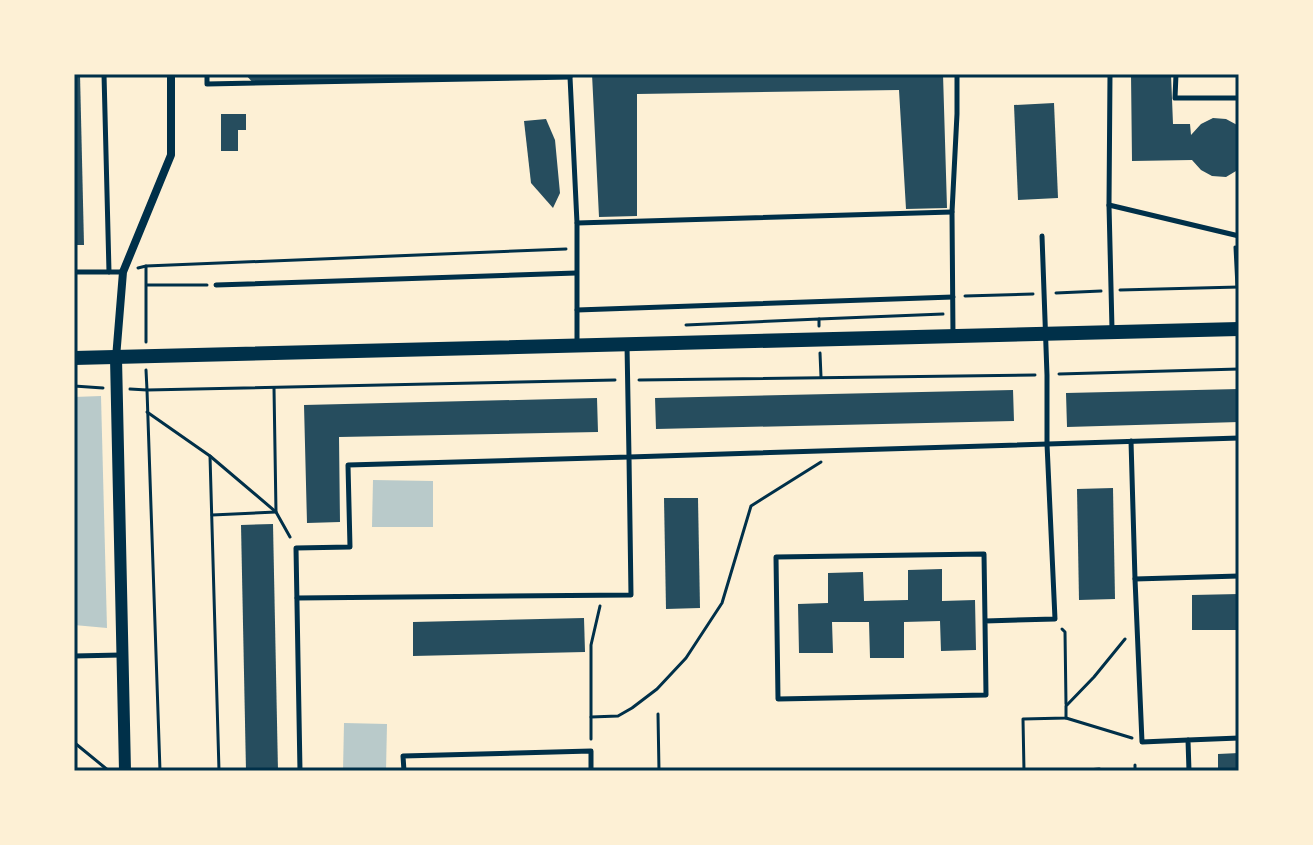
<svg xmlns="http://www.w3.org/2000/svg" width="1313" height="845" font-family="'DejaVu Sans',sans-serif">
<rect width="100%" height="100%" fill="#fdf0d5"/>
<!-- green -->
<g fill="#b9caca">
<path d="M101,396L107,628L74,625V397Z"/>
<path d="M373,480L433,481V527H372Z"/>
<path d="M344,723L387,724L386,771H343Z"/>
</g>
<!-- building -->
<g fill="#264d5e">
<path d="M74,74H80L84,245H74Z"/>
<path d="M245,74H483L475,80L255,85Z"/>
<path d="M592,74H943L947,208L906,209L899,90L637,94V216L599,217Z"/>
<path d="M1131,74H1171L1173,124H1190L1191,135L1201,124L1213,118L1226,119L1239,126V166L1236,171L1226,177L1212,176L1201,170L1192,160L1132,161Z"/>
<path d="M1054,103L1058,198L1018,200L1014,105Z"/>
<path d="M221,114H246V130H238V151H221Z"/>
<path d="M546,119L555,140L560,193L553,208L531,183L524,121Z"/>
<path d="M1239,389V422L1067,427L1066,393Z"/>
<path d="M1013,390L1014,421L656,429L655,398Z"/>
<path d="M597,398L598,432L339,437L340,522L307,523L304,405Z"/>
<path d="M1113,488L1115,599L1079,600L1077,489Z"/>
<path d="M664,498H698L700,608L666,609Z"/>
<path d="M273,524L278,771H246L241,525Z"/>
<path d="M942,569V601L975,600L976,650L941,651L940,621L904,622V658H870L869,622H832L833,653H799L798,604L828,603V573L863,572L864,601L908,600V570Z"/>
<path d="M1239,594V630H1192V595Z"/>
<path d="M584,618L585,652L413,656V622Z"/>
<path d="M1239,753V771H1218V754Z"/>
</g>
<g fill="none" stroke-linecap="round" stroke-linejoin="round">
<!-- path -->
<g stroke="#003049" stroke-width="3">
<path d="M1235,247L1237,287"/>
<path d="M146,266V342"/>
<path d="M138,268L146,266L566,249"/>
<path d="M147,285H207"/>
<path d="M1120,290L1239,287"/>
<path d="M1056,293L1101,291"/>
<path d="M965,296L1033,294"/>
<path d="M819,319L943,314"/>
<path d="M686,325L819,319V326"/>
<path d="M820,353L821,377"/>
<path d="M1059,374L1239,369"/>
<path d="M639,380L1035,375"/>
<path d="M74,386L103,388"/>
<path d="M130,389L147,390L146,370"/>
<path d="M147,412L210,456L219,771"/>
<path d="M210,456L276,512L290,537"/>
<path d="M212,515L276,512L274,388"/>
<path d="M1062,629L1065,632L1066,704"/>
<path d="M658,714L659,771"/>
<path d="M591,717V645L600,606"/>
<path d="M1066,718L1132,738"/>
<path d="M591,739V717L618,716L632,708L657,689L686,658L722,603L751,506L821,462"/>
<path d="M76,744L109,771"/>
<path d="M1135,765V771"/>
<path d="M160,771L147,390L615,380"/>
<path d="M1024,771L1023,719L1066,718V706L1094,677L1125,639"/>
<path d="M1077,771L1099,769L1105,771"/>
</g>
<!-- service -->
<g stroke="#003049" stroke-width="5">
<path d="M104,74L109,272"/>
<path d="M207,74V84L570,77"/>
<path d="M1110,74L1109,205L1112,329"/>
<path d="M1176,74L1175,98H1239"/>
<path d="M568,75L570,77L577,223V344"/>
<path d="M1109,205L1239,236"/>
<path d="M577,223L952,212"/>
<path d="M74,272H123"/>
<path d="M216,285L576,273"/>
<path d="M577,310L953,297"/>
<path d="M953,336L952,212L957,114V74"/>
<path d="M1131,441L1135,579L1239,576"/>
<path d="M1135,579L1142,742L1188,740"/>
<path d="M297,598L631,595L629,457L1239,438"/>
<path d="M985,621L984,554L776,557L778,699L986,695L985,621L1055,619L1047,444V375L1042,236"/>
<path d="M74,656L121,655"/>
<path d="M300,771L296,548L350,547L348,465L629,457L627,345"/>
<path d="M404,771L403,756L591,751V771"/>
<path d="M1189,771L1188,740L1239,738"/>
</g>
<!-- minor -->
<path stroke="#003049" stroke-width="8" d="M116,358L123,272L171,155V74"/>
<!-- tertiary -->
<path stroke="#003049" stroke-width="12" d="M116,358L125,771"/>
<!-- secondary -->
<path stroke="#003049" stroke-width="14" d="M74,358L1239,329"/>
</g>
<!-- border -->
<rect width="1313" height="845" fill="none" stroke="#fdf0d5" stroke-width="152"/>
<rect x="76" y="76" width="1161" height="693" fill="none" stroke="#003049" stroke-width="3"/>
</svg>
